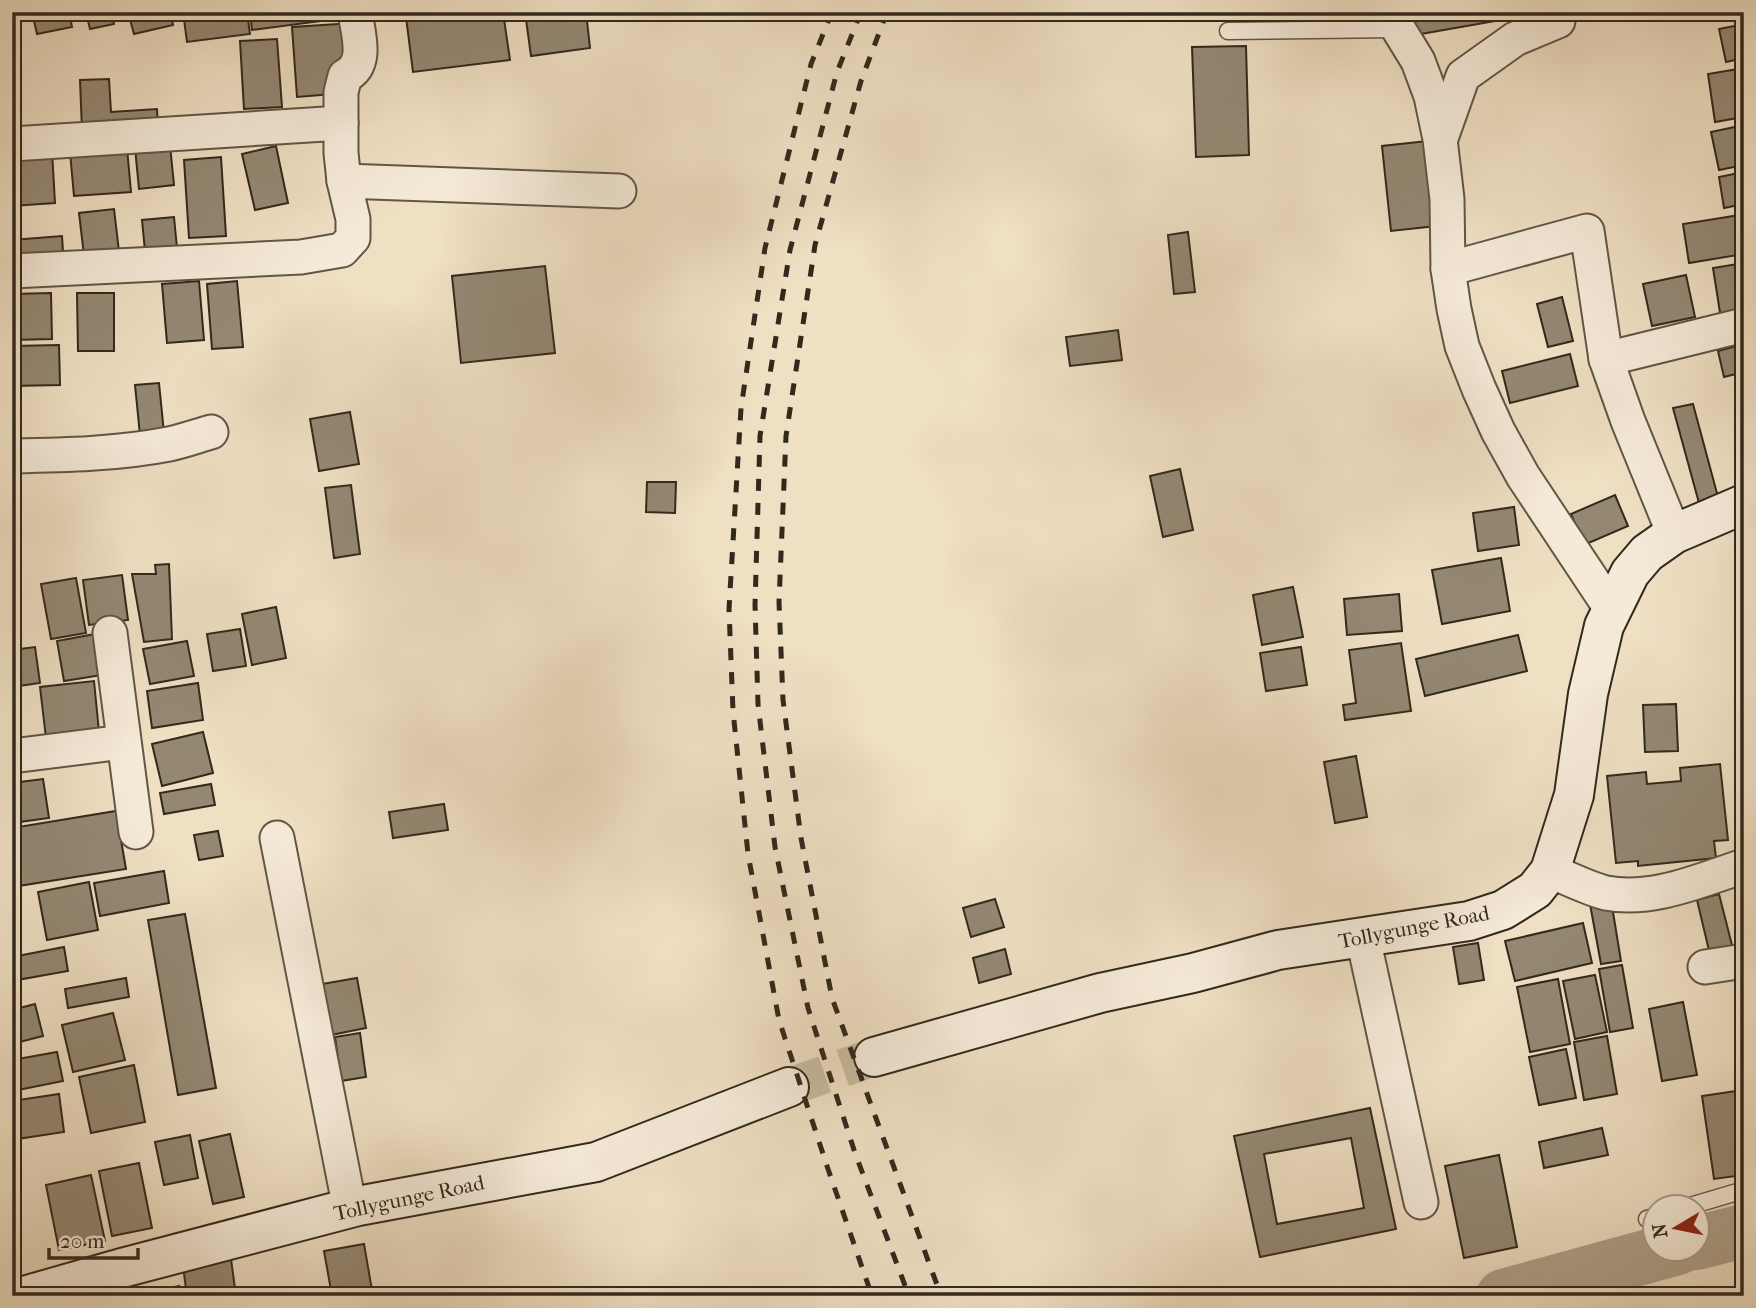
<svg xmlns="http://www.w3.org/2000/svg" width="1756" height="1308" font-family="'IM FELL French Canon',serif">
<rect width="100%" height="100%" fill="#efdfc3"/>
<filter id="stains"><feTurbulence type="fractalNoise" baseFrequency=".00286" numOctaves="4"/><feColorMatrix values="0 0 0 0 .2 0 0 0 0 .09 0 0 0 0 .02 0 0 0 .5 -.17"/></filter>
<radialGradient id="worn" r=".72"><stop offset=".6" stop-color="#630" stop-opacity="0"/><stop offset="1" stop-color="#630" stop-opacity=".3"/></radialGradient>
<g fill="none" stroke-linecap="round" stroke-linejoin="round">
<!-- river -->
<g stroke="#afa18b" stroke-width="54">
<path d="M1696,1243L1744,1231"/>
<path d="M1503,1296L1678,1248"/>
</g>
</g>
<!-- building -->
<g fill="#948873" stroke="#32291d" stroke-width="2" fill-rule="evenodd">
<path d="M32,12H69L72,27L37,34Z"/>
<path d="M86,12H112L114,24L90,29Z"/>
<path d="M128,12H170L173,25L134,34Z"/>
<path d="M183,12H247L250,34L187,42Z"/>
<path d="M250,12H351L352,17L252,30Z"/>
<path d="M444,12H503L510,60L413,72L406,17Z"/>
<path d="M525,12H586L590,48L531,56Z"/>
<path d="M670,12H728L671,18Z"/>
<path d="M1411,12H1500L1501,20L1415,35Z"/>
<path d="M1701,12H1743L1702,20Z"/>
<path d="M353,23L333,94L297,97L292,27Z"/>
<path d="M1744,24V58L1726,62L1719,29Z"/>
<path d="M277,39L282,107L244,109L240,41Z"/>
<path d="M1246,46L1249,155L1196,157L1192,47Z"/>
<path d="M1744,68V117L1715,122L1708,74Z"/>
<path d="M109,79L111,112L157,109L158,126L82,131L80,80Z"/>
<path d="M1744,125V165L1719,170L1711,132Z"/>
<path d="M1427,141L1436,226L1391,231L1382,146Z"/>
<path d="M170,145L174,185L139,189L135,148Z"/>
<path d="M276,146L288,203L255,210L242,154Z"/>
<path d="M127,148L131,192L74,196L70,152Z"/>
<path d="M52,151L55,203L12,206V154Z"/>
<path d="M221,157L226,236L189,238L184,160Z"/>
<path d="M1744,172V204L1724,208L1719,177Z"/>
<path d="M114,209L120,260L85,264L79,213Z"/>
<path d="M1740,215L1744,239V254L1689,263L1683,224Z"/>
<path d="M174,217L177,248L145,251L142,220Z"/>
<path d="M1188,232L1195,292L1174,294L1168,235Z"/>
<path d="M62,236L64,268L12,271V240Z"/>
<path d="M1744,263V316L1721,319L1713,268Z"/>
<path d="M545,266L555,353L461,363L452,276Z"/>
<path d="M1686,275L1695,317L1652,326L1643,284Z"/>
<path d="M199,281L204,340L167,343L162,284Z"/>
<path d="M237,281L243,347L212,349L207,284Z"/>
<path d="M51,293L52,339L12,340V294Z"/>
<path d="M77,293H114V351H78Z"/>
<path d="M1562,297L1573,341L1548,347L1537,304Z"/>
<path d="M1118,330L1122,360L1070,366L1066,337Z"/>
<path d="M1744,344V372L1724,377L1718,351Z"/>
<path d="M59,345L60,385L12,386V346Z"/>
<path d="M1570,354L1578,386L1510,403L1502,371Z"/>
<path d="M159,383L164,433L140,435L135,385Z"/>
<path d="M1693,404L1718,497L1699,503L1673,408Z"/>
<path d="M350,412L359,464L319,471L310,419Z"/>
<path d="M1180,469L1193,530L1163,537L1150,476Z"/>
<path d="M647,482H676L675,513L646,512Z"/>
<path d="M351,485L360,554L334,558L325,488Z"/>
<path d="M1615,495L1628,526L1584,545L1571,514Z"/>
<path d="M1514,507L1519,545L1478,551L1473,513Z"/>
<path d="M1501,558L1510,611L1442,624L1432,570Z"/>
<path d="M169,564L172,639L144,642L132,574H156L155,565Z"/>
<path d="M122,575L128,620L89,625L83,580Z"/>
<path d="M76,578L86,633L51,639L41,584Z"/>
<path d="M1293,587L1303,637L1262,645L1253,595Z"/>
<path d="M1399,594L1402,631L1347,635L1344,599Z"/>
<path d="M276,607L286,658L252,665L242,614Z"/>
<path d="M240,629L246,666L213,671L207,634Z"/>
<path d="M95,634L102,675L64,681L57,641Z"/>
<path d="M1518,635L1527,671L1425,696L1416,659Z"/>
<path d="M187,641L194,676L150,684L143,649Z"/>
<path d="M1401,643L1411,711L1345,720L1343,705L1356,703L1349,650Z"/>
<path d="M35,647L40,683L12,687V650Z"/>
<path d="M1301,647L1307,685L1266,691L1260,653Z"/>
<path d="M94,681L99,732L46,738L40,687Z"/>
<path d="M198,683L203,720L152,728L147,691Z"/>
<path d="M1744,703V742L1737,704Z"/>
<path d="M1676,704L1678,751L1645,752L1643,705Z"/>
<path d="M203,732L213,773L162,786L152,744Z"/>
<path d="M1356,756L1367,817L1335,823L1324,762Z"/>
<path d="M1720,764L1728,840L1714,841L1716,858L1638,866V861L1616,863L1607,776L1646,772L1647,784L1681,781L1680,768Z"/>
<path d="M43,779L49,818L12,823V783Z"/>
<path d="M211,784L215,805L164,814L160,793Z"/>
<path d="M444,804L448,830L393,838L389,812Z"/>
<path d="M116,811L126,869L12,887V828Z"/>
<path d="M218,831L223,856L199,860L194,835Z"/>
<path d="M164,871L169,903L100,916L94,883Z"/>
<path d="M1744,876V923L1735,878Z"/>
<path d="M89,882L98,930L47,940L38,892Z"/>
<path d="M1719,894L1735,957L1712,963L1697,900Z"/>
<path d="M995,899L1004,927L971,937L963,908Z"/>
<path d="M1611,900L1621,961L1601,964L1590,904Z"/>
<path d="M185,914L216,1088L178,1095L148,920Z"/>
<path d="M1583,923L1592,963L1515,981L1505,941Z"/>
<path d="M1478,943L1484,980L1459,984L1453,947Z"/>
<path d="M64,947L68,971L17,980L12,957Z"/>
<path d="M1005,949L1011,974L979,983L973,958Z"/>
<path d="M1622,965L1633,1028L1610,1032L1599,969Z"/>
<path d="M1595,975L1607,1032L1575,1039L1563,981Z"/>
<path d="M126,978L129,997L68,1008L65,989Z"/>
<path d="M357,978L366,1028L331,1035L322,984Z"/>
<path d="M1558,979L1570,1044L1530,1052L1517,987Z"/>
<path d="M1683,1002L1697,1075L1662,1081L1649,1009Z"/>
<path d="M35,1004L43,1036L12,1044V1010Z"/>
<path d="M113,1013L125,1060L73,1072L62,1025Z"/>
<path d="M360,1033L366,1077L341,1081L335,1037Z"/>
<path d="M1607,1036L1617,1094L1584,1100L1574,1042Z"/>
<path d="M1566,1049L1576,1098L1539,1105L1529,1057Z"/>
<path d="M57,1052L63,1081L13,1091L12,1060Z"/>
<path d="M134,1065L145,1122L91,1133L79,1077Z"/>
<path d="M1743,1090L1744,1175L1714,1179L1702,1096Z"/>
<path d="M59,1094L64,1132L17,1139L12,1101Z"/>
<path d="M1370,1108L1396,1229L1260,1257L1234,1136ZM1351,1138L1364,1208L1277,1224L1264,1154Z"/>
<path d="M1602,1128L1608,1155L1544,1168L1539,1142Z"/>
<path d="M230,1134L244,1197L213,1204L199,1141Z"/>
<path d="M190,1135L198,1178L164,1185L155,1142Z"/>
<path d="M1499,1155L1517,1247L1464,1258L1445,1166Z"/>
<path d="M139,1163L152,1228L112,1236L99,1171Z"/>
<path d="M91,1175L105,1241L59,1250L46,1185Z"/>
<path d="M364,1244L373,1296H332L324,1251Z"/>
<path d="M231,1259L236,1296H187L183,1266Z"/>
<path d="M179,1286L181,1296H132Z"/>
</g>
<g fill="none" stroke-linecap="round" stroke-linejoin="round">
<!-- secondary-tunnel -->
<path stroke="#c9bba2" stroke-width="38" stroke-dasharray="38 19" stroke-linecap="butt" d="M789,1087L874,1057"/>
<!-- lane casing -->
<g stroke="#615646" stroke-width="19">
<g id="lane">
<path d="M1228,31L1397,29"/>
<path d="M1690,1206L1744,1190"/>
<path d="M1647,1219L1654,1217"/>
</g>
</g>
<!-- street casing -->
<g stroke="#615646" stroke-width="37">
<g id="street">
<path d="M1388,12L1418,61L1431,96L1440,139L1447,199L1448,269L1454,309L1462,346L1479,389L1498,431L1523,476L1612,610"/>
<path d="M1441,138L1463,76L1515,39L1558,21L1555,12"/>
<path d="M12,144L341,123"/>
<path d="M344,181L619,191"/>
<path d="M1448,269L1587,231L1606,359L1628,421L1674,534"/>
<path d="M12,271L301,257L342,250L353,238V219L344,181L341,153V92L345,76C369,65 358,34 355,12"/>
<path d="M1606,359L1744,325"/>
<path d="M12,456C64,455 118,454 169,444C183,441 197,436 211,432"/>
<path d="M110,633L136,832"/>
<path d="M12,756L123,742"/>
<path d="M277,838L350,1209"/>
<path d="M1550,871C1568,878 1587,888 1606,893C1652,902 1701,880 1744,866"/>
<path d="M1363,938L1421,1202"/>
<path d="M1705,967L1744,961"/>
</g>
</g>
<!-- secondary casing -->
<g stroke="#32291d" stroke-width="42">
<g id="secondary">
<path d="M874,1057L1100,993L1193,973L1278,950L1469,921L1503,910L1535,890L1550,871L1574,795L1588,694L1604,626L1630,573L1647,553L1674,534L1744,504"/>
<path d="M24,1296L122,1268L358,1206L596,1162L789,1087"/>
</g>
</g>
<!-- lane -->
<use href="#lane" stroke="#f5ead8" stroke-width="16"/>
<!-- street -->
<use href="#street" stroke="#f5ead8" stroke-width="33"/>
<!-- secondary -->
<use href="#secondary" stroke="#f5ead8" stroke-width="38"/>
<!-- rail -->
<g stroke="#32291d" stroke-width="5" stroke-dasharray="12 12" stroke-linecap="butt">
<path d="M832,12L811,64L765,248L741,408L729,609L733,711L748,854L779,1020L828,1169L872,1296"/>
<path d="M861,12L837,72L790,250L760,436L755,605L758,704L775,847L808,1008L855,1153L909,1296"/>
<path d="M887,12L861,81L815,245L786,436L779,602L783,700L801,838L832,998L936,1282L942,1296"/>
</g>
</g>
<g text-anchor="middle" stroke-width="6" stroke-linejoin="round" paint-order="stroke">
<!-- street labels -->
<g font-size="21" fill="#32291d" stroke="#f5ead8">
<text transform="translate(1414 927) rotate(-11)" y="7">Tollygunge Road</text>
<text transform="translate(409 1198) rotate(-12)" y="7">Tollygunge Road</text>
</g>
</g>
<!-- margin -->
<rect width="1756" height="1308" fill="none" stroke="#efdfc3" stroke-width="42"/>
<rect x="14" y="14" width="1728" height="1280" fill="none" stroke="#32291d" stroke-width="3.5"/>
<rect x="21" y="21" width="1714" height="1266" fill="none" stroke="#32291d" stroke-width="2"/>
<!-- north arrow -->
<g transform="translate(1676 1228) rotate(260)"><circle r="33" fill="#f5ead8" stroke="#a79d8d" stroke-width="2"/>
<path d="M0-5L12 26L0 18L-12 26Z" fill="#8f2418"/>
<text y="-10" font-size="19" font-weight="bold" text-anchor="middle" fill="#32291d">N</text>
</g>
<!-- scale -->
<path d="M49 1248v10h89v-10" fill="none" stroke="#32291d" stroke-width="3.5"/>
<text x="60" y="1248" font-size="21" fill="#32291d" stroke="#f5ead8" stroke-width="5" paint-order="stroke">20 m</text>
<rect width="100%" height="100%" filter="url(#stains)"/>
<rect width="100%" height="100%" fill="url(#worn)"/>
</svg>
